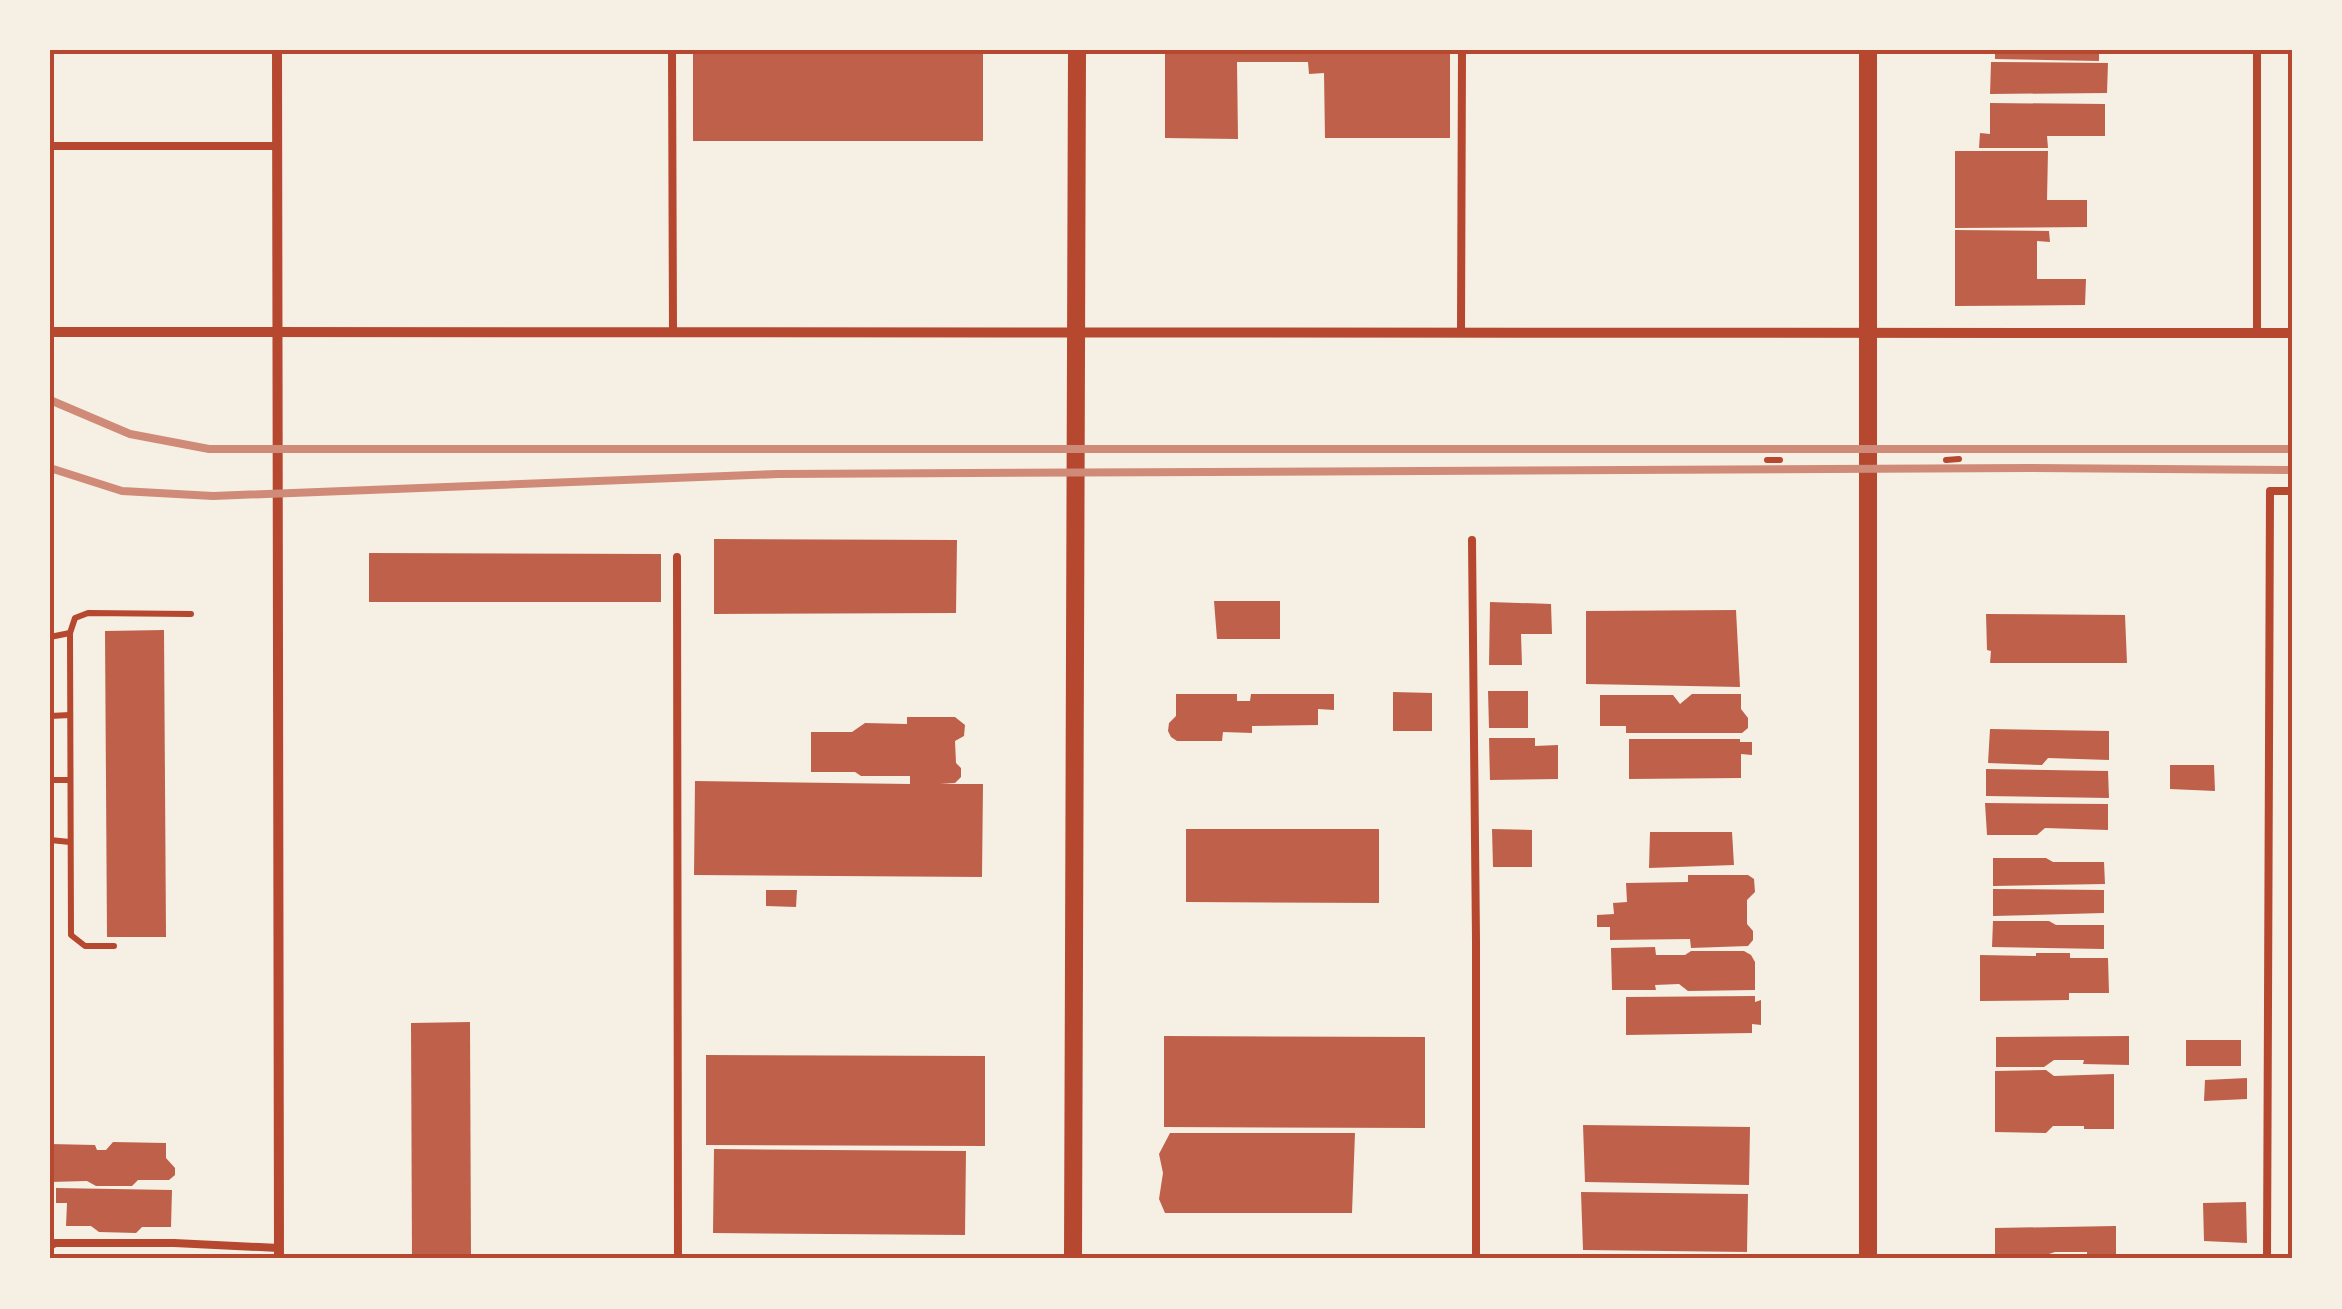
<svg xmlns="http://www.w3.org/2000/svg" width="2342" height="1309" font-family="'PT Serif',serif">
<rect width="100%" height="100%" fill="#f6efe4"/>
<!-- building -->
<g fill="#bf614a">
<rect x="693" y="50" width="290" height="91"/>
<path d="M1165,50H1450V138H1325L1324,73L1309,74L1308,62H1237L1238,139L1165,138Z"/>
<path d="M1995,50H2099V61L1995,59Z"/>
<path d="M1991,62L2108,63L2107,93L1990,94Z"/>
<path d="M1990,103L2105,104V136H2047L2048,148H1979L1980,133L1990,134Z"/>
<path d="M1955,151H2048L2047,200H2087V227L1955,228Z"/>
<path d="M1955,230L2049,231L2050,242L2037,241V279H2086L2085,305L1955,306Z"/>
<path d="M714,539L957,540L956,613L714,614Z"/>
<path d="M369,553L661,554V602H369Z"/>
<path d="M1214,601H1280V639H1217Z"/>
<path d="M1490,602L1551,604L1552,634H1521L1522,665H1489Z"/>
<path d="M1736,610L1740,687L1586,684V611Z"/>
<path d="M1986,614L2125,615L2127,663H1990L1991,651L1987,650Z"/>
<path d="M164,630L166,937H107L105,631Z"/>
<path d="M1488,691H1528V728H1489Z"/>
<path d="M1393,692L1432,693V731H1393Z"/>
<path d="M1176,694H1237V701H1250L1251,694H1334V710L1318,709V725L1252,726V733L1223,732L1222,741H1177L1171,737L1168,731L1169,723L1176,716Z"/>
<path d="M1692,694H1741V709L1748,718V728L1742,733H1626V726H1600V695H1673L1680,704Z"/>
<path d="M907,717H955L965,725L964,736L955,741L956,763L961,768V777L955,783L940,784H983L982,877L694,875L695,781L910,784V776H861L855,772H811V732H852L865,723L907,724Z"/>
<path d="M1990,729L2109,731V760L2048,758L2042,765L1988,763Z"/>
<path d="M1489,738H1535V746L1558,745V779L1490,780Z"/>
<path d="M1629,739H1740V742H1752V755L1741,754V778L1629,779Z"/>
<path d="M2170,765H2214L2215,791L2170,789Z"/>
<path d="M1986,769L2108,771L2109,798L1986,796Z"/>
<path d="M1985,803L2108,804V830L2045,828L2037,835H1987Z"/>
<path d="M1186,829H1379V903L1186,902Z"/>
<path d="M1492,829L1532,830V867H1493Z"/>
<path d="M1650,832H1732L1734,865L1649,868Z"/>
<path d="M1993,858H2046L2053,862H2104L2105,884L1993,886Z"/>
<path d="M1688,875H1748L1754,879L1755,892L1747,900V924L1753,931V940L1748,946L1691,948L1690,939L1610,940V927H1597V915L1614,914L1613,903L1627,902L1626,883L1688,882Z"/>
<path d="M1993,889L2104,890V913L1993,916Z"/>
<path d="M766,890H797L796,907L766,906Z"/>
<path d="M1993,921H2049L2056,925H2104V949L1992,947Z"/>
<path d="M1655,947L1656,955H1685L1691,951H1744L1751,955L1755,962V990L1688,991L1679,984L1655,985L1656,990H1612L1611,948Z"/>
<path d="M2036,953H2070V958H2108L2109,993H2069V1000L1980,1001V955L2036,956Z"/>
<path d="M1755,996V1002L1761,1000V1025L1752,1024V1033L1626,1035V997Z"/>
<path d="M470,1022L471,1259H412L411,1023Z"/>
<path d="M1164,1036L1425,1037V1128L1164,1127Z"/>
<path d="M2129,1036V1065L2083,1064L2084,1060H2054L2044,1067H1996V1037Z"/>
<rect x="2186" y="1040" width="55" height="26"/>
<path d="M706,1055L985,1056V1146L706,1145Z"/>
<path d="M2046,1070L2054,1076L2114,1074V1129H2084V1126H2053L2046,1133L1995,1132V1071Z"/>
<path d="M2247,1078V1099L2204,1101L2205,1080Z"/>
<path d="M1583,1125L1750,1127L1749,1185L1585,1182Z"/>
<path d="M1170,1133H1355L1352,1213H1165L1159,1199L1163,1173L1159,1154Z"/>
<path d="M113,1142L166,1143V1158L175,1168V1175L169,1180H138L132,1186H96L87,1181L50,1182V1144L95,1145L97,1150H106Z"/>
<path d="M714,1149L966,1151L965,1235L713,1233Z"/>
<path d="M56,1188L172,1190L171,1227H142L136,1233L99,1232L91,1226H66L67,1203H56Z"/>
<path d="M1581,1192L1748,1194L1747,1252L1583,1250Z"/>
<path d="M2246,1202L2247,1243L2204,1241L2203,1203Z"/>
<path d="M2116,1226V1256H2087V1252H2055L2046,1255L1995,1259V1228Z"/>
</g>
<g fill="none" stroke-linecap="round" stroke-linejoin="round">
<!-- path -->
<g stroke="#b5482f" stroke-width="6">
<path d="M1767,460H1780"/>
<path d="M1946,460L1959,459"/>
<path d="M50,637L70,633"/>
<path d="M50,716L70,715"/>
<path d="M50,780H70"/>
<path d="M50,840L70,842"/>
<path d="M114,946H85L71,935L70,633L75,618L88,613L191,614"/>
</g>
<!-- service -->
<g stroke="#b5482f" stroke-width="8">
<path d="M672,50L673,333"/>
<path d="M50,146H277"/>
<path d="M1461,333L1462,50"/>
<path d="M2257,333V50"/>
<path d="M1472,540L1476,940V1259"/>
<path d="M677,557L678,1259"/>
<path d="M50,1246L55,1243H174L279,1248"/>
<path d="M2267,1259L2270,491H2292"/>
</g>
<!-- minor -->
<g stroke="#b5482f" stroke-width="10">
<path d="M277,50L279,1259"/>
<path d="M50,332L2292,333"/>
</g>
<!-- tertiary -->
<g stroke="#b5482f" stroke-width="18">
<path d="M1868,50V1259"/>
<path d="M1073,1259L1077,50"/>
</g>
<!-- rail -->
<g stroke="#cf8b77" stroke-width="8">
<path d="M50,400L130,434L209,449H2292"/>
<path d="M50,468L122,491L213,496L778,474L2028,468L2292,470"/>
</g>
</g>
<!-- border -->
<rect width="2342" height="1309" fill="none" stroke="#f6efe4" stroke-width="105"/>
<rect x="52" y="52" width="2238" height="1204" fill="none" stroke="#b5482f" stroke-width="4"/>
</svg>
